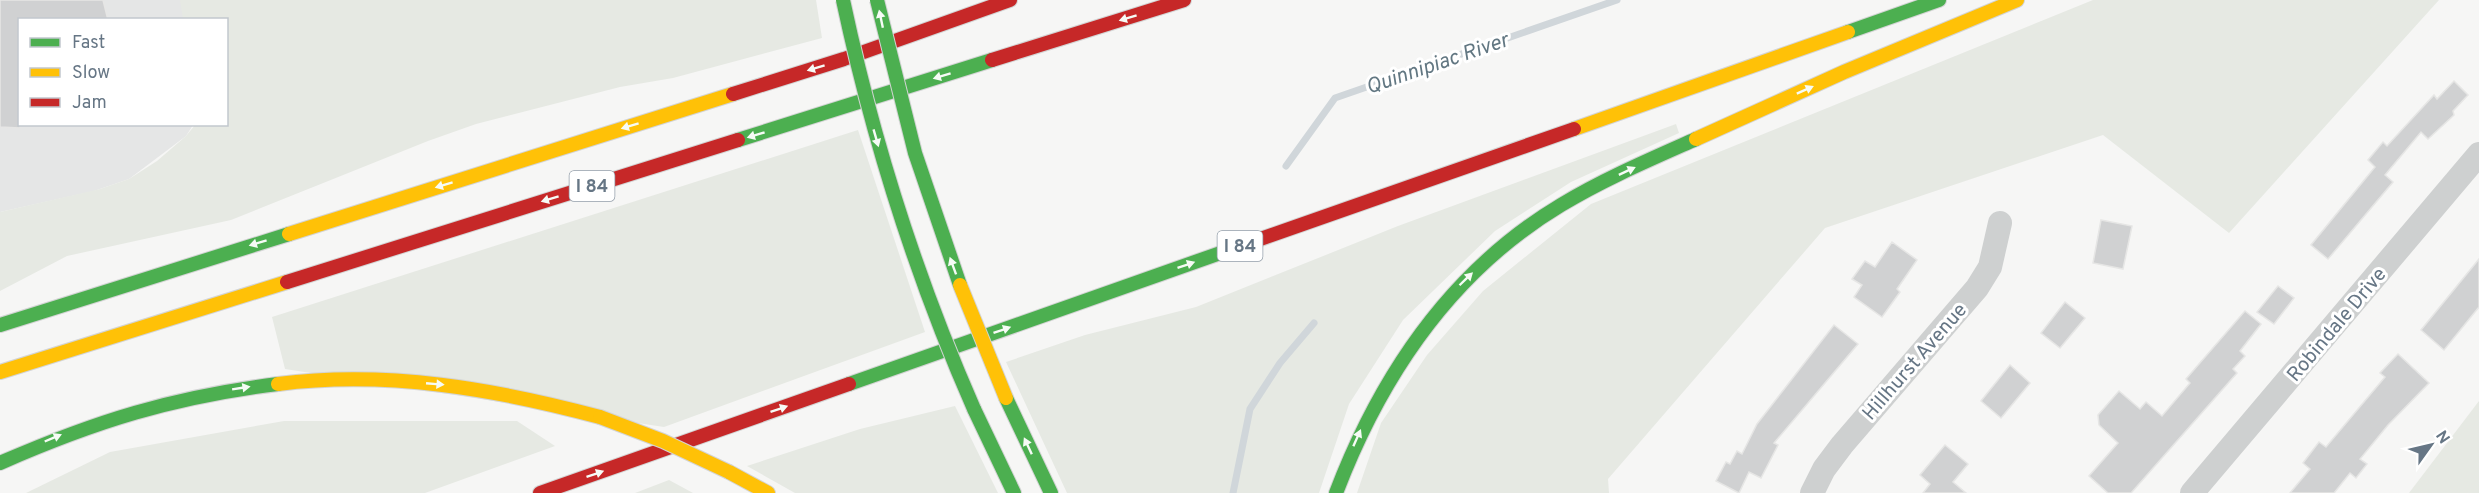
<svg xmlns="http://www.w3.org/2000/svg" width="2479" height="493" font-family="Overpass,sans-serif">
<rect width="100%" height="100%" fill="#f6f6f5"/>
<!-- built -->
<path fill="#e5e6e6" d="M0,0H184V19L20,20V124L193,125L186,136L129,179L94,191L0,212Z"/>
<!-- green -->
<g fill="#e6e9e3">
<path d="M180,0H816L822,38L673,78L620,87L476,124L428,141L231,220L67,256L0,291V212L100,189L129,179L157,161L186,136L195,125L226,124V20L183,19Z"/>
<path d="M2093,0H2439L2229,233L2103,135L1825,228L1608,479L1609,493H1357L1381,423L1427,355L1483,291L1591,204Z"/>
<path d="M1676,124L1679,133L1571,182L1495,231L1403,320L1349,404L1319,493H1067L1006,362L1085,335L1196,307L1398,226Z"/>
<path d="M858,130L925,332L664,427L285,369L272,317Z"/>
<path d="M2479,401V493H2409Z"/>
<path d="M955,406L998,493H795L747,466L860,429Z"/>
<path d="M284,421H517L555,446L425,493H26L110,452Z"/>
<path d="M669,480L693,493H635Z"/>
</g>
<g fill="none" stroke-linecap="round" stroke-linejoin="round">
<!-- stream -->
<g stroke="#d0d6da" stroke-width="7">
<path d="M1286,166L1335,98L1617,0"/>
<path d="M1233,493L1250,409L1280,363L1314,323"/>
</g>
</g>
<!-- building -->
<g fill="#d0d1d2" stroke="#e6e6e5" stroke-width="1.5">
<path d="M0,0H103L108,20H20V128L0,127Z"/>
<path d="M2454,81L2468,95L2453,111L2454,115L2428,139L2421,132L2385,175L2393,182L2328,259L2311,245L2375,167L2368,160L2383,142L2387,146L2434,95L2437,99Z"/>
<path d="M2101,220L2132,226L2123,269L2093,263Z"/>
<path d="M1892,242L1917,260L1897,289L1900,292L1882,317L1854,297L1862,285L1852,279L1865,261L1875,267Z"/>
<path d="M2479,259V307L2444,350L2421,330Z"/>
<path d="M2278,286L2294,298L2274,324L2257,312Z"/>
<path d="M2065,302L2085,318L2060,348L2041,333Z"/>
<path d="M2245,311L2261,324L2240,351L2245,356L2233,369L2237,373L2131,493H2108L2089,476L2118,443L2099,425L2098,415L2119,391L2140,409L2146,402L2162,416L2190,383L2186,379Z"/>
<path d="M1834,325L1858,344L1774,443L1778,445L1761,478L1749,472L1739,493L1716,481L1726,462L1730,464L1737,451L1742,454L1757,424Z"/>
<path d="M2398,354L2429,383L2388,425L2360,459L2367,464L2356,478L2350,473L2334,493H2290L2310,469L2303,463L2319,442L2326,447L2385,377L2380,373Z"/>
<path d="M2010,365L2030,383L2001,418L1981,401Z"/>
<path d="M1945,445L1968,464L1953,482L1966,493H1923L1930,484L1920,475Z"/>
</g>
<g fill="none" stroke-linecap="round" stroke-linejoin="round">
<!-- fast casing -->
<g stroke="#d3d4d4" stroke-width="16">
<g id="fast">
<path d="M1848,32L1939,0"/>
<path d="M738,140L992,60"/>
<path d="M0,325L289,234"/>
<path d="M849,384L1229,250"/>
<path d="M1006,398L1051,493"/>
<path d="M974,409L1014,493"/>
<path d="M0,463C96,421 173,397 278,384"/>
<path d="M1336,493C1381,375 1451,271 1561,205C1604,179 1651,159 1696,139"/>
</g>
</g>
<!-- slow casing -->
<g stroke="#d3d4d4" stroke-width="16">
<g id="slow">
<path d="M1574,129L1848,32"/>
<path d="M1696,139L1844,72L2017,0"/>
<path d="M289,234L733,94"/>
<path d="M0,372L287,282"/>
<path d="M278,384C387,370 495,389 600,417"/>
<path d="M729,472L768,493"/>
</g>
</g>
<!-- jam casing -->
<g stroke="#d3d4d4" stroke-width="16">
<g id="jam">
<path d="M992,60L1184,0"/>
<path d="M733,94L844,59L1010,0"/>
<path d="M1229,250L1574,129"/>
<path d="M287,282L738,140"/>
<path d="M540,493L849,384"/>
</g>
</g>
<!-- street -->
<g stroke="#ced0d0" stroke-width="24">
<path d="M1812,493L1824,469L1842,445L1977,288L1990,267L2000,223"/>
<path d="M2192,493L2479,154"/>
</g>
<!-- fast -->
<use href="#fast" stroke="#4caf50" stroke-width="14"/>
<!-- slow -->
<use href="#slow" stroke="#ffc107" stroke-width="14"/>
<!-- jam -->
<use href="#jam" stroke="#c62828" stroke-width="14"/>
<!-- fast-bridge casing -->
<g stroke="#d3d4d4" stroke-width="16" stroke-linecap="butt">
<g id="fast-bridge">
<path d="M843,0C873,141 916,277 974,409"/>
<path d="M877,0L915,153L960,285"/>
</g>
</g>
<!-- slow-bridge casing -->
<g stroke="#d3d4d4" stroke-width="16" stroke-linecap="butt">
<g id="slow-bridge">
<path d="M960,285L1006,398"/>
<path d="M600,417L663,441L729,472"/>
</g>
</g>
<!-- fast-bridge -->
<use href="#fast-bridge" stroke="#4caf50" stroke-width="14"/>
<!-- slow-bridge -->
<use href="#slow-bridge" stroke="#ffc107" stroke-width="14"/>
</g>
<!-- one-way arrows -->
<defs><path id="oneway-solid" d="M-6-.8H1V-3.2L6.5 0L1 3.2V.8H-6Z" transform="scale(1.5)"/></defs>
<g fill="#f6fbf6">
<use href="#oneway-solid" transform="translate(1128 18) rotate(163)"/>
<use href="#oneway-solid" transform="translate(881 19) rotate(-102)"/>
<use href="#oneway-solid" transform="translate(816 68) rotate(163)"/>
<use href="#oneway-solid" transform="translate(942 76) rotate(163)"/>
<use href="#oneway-solid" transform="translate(1805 90) rotate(-24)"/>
<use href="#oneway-solid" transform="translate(630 126) rotate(163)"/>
<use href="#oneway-solid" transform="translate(756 135) rotate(163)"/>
<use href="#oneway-solid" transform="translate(876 138) rotate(74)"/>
<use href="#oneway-solid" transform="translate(1627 171) rotate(-25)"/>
<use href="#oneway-solid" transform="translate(444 185) rotate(163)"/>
<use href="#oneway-solid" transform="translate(550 199) rotate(163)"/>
<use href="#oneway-solid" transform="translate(258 243) rotate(163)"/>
<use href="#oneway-solid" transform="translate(1186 265) rotate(-19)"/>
<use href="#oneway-solid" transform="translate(953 266) rotate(-110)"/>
<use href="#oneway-solid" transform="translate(1466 279) rotate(-44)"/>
<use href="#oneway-solid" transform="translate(1002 330) rotate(-19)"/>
<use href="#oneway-solid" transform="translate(435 384) rotate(5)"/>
<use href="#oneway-solid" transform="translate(241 388) rotate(-9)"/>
<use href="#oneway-solid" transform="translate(779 409) rotate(-19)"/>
<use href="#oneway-solid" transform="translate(53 438) rotate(-23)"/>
<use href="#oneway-solid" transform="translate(1357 438) rotate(-66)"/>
<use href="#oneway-solid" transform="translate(1028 446) rotate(-115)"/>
<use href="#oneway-solid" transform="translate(595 474) rotate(-19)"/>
</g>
<g text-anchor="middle" stroke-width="6" stroke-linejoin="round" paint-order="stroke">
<!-- shield labels -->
<g fill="#fff" stroke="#949faa" stroke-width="1.5">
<rect x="569.5" y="171" width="45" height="30" rx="4.5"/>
<rect x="1217.5" y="231" width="45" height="30" rx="4.5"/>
</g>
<g font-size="18" font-weight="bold" fill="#667685">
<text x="592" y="192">I 84</text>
<text x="1240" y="252">I 84</text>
</g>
<!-- street labels -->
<g font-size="20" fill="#667685" stroke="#fff">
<text transform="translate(2336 324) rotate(-50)" y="7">Robindale Drive</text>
<text transform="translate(1914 361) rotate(-49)" y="7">Hillhurst Avenue</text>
</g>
<!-- water labels -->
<g font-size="21" font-style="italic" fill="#627782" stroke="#fff">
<text transform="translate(1437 63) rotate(-19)" y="7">Quinnipiac River</text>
</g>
</g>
<!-- legend -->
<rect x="18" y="18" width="210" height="108" fill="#ffffff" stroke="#c2c8ce" stroke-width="1.5"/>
<rect x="30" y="38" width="30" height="9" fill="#4caf50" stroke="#c2c8ce" stroke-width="1.5"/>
<text x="72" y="48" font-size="18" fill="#667685">Fast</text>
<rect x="30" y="68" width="30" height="9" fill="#ffc107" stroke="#c2c8ce" stroke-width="1.5"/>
<text x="72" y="78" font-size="18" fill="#667685">Slow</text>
<rect x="30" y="98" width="30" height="9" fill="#c62828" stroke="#c2c8ce" stroke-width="1.5"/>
<text x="72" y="108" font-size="18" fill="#667685">Jam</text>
<!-- north arrow -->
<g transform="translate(2431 445) rotate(56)" stroke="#ffffff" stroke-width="4.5" paint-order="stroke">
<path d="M0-4.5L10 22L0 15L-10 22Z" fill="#667685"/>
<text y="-9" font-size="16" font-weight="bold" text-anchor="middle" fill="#667685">N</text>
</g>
</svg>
